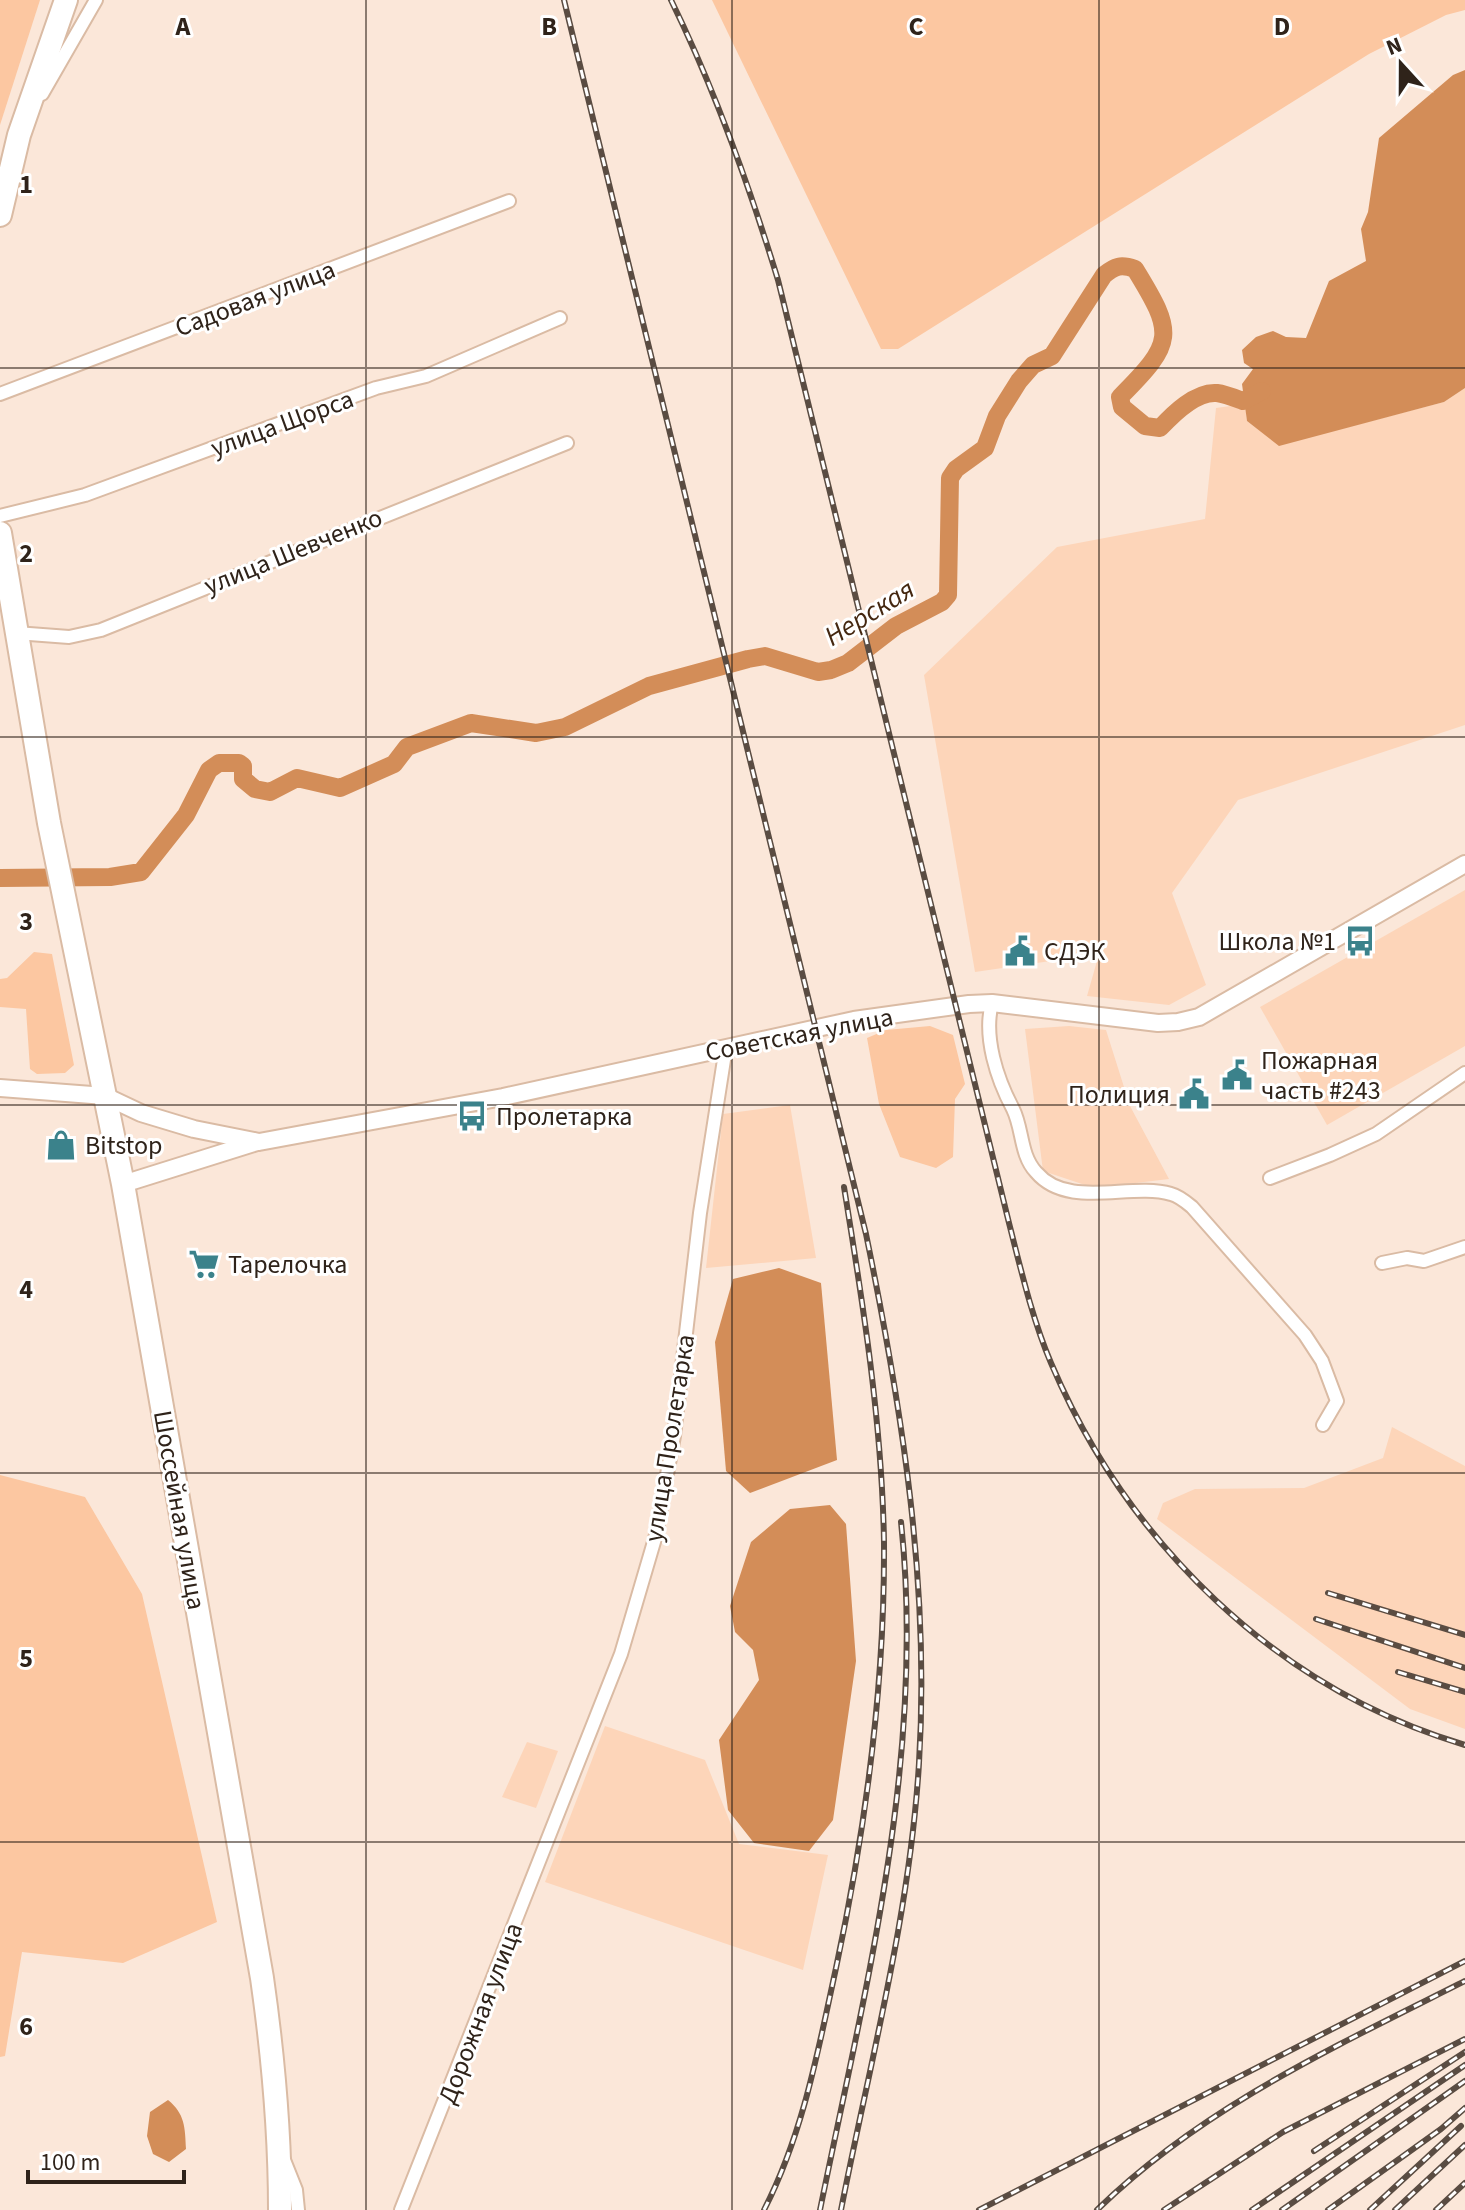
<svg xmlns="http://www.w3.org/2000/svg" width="1465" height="2210" font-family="'Source Sans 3',sans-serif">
<rect width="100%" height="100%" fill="#fbe7d9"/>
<!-- built -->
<g fill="#fdd5b9">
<path d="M1465,388V725L1238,800L1172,893L1206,985L1169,1005L1087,996L1099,954L975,972L924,675L1057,547L1205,519L1216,408L1245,404L1247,421L1279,445L1444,402Z"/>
<path d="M1465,890V1046L1327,1125L1260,1007Z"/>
<path d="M1069,1026L1106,1030L1130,1106L1169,1179L1094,1188L1043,1171L1025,1029Z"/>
<path d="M790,1105L816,1258L706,1268L723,1114Z"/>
<path d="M1392,1427L1465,1466V1729L1410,1709L1157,1519L1163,1503L1195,1489L1304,1488L1383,1458Z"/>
<path d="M605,1726L705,1760L739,1844L828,1855L803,1970L545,1882Z"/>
<path d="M527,1742L558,1751L536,1808L502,1797Z"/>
</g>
<!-- green -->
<g fill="#fcc7a1">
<path d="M0,0H40L0,125Z"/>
<path d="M712,0H1465V10L1446,15L1369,54L898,349H881Z"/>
<path d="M34,952L52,954L74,1065L65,1073L37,1074L30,1069L26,1009L0,1007V979L7,978Z"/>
<path d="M930,1026L953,1035L965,1084L955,1099L953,1157L936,1168L900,1157L879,1104L867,1038L886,1030Z"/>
<path d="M0,1475L85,1497L142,1594L217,1922L123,1963L22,1952L5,2056L0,2057Z"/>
</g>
<!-- water -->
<g fill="#d38d58">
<path d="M1465,70V388L1444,402L1279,446L1247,421L1242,384L1253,369L1244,363L1242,350L1256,337L1273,331L1286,337L1306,338L1329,281L1366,261L1361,229L1368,212L1379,138L1453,75Z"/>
<path d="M779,1268L821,1283L837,1460L750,1493L726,1471L715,1342L733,1279Z"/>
<path d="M830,1505L846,1524L856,1661L833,1820L809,1851L754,1843L728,1810L719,1740L759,1680L753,1650L735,1632L730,1606L751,1542L790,1509Z"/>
<path d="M168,2100C185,2114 185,2127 186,2149L169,2162L153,2154L147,2136L150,2112Z"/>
</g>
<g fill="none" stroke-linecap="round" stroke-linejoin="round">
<!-- river -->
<path stroke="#d38d58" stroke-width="18" d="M0,878L110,877L141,872L186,815L209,770L219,763H239L243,766V779L255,789L270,792L297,778L340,788L394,764L407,747L471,723L536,733L565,727L649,686L748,659L765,656L818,672L831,670L848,663L896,626L942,602L948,595L950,478L956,469L985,448L997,416L1019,381L1033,365L1052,356L1104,275C1115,266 1121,264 1135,269C1175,334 1175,342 1120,397L1122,407L1145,426L1160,428C1173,414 1196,391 1217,393C1225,394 1235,398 1243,401L1262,391"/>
<!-- street casing -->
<g stroke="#dabba4" stroke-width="16">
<g id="street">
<path d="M42,94L96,0"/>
<path d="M0,394L509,201"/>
<path d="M0,516L85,495L376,388L426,376L560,318"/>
<path d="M16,633L69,637L101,630L567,443"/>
<path d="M992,1003C983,1037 997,1079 1013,1109C1023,1129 1020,1155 1036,1172C1068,1210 1130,1182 1171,1194C1179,1196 1186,1202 1192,1207L1305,1335L1322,1361L1337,1401L1323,1425"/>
<path d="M1270,1178L1330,1155L1376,1134L1465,1073"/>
<path d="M1382,1263L1407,1258L1424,1261L1465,1247"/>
<path d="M284,2160L296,2190L298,2210"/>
<path d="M401,2210L621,1654L656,1535L674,1436L700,1213L726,1047"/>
</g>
</g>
<!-- secondary casing -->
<g stroke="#dabba4" stroke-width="20">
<g id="secondary">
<path d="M0,1088L105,1096L141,1113L194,1129L259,1142L503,1097L854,1020L969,1004L992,1003L1158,1023L1178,1022L1199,1017L1465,864"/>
<path d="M123,1184L257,1142"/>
</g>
</g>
<!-- highway casing -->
<g stroke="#dabba4" stroke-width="26">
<g id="highway">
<path d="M0,215L19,135L66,0"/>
<path d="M0,533L49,823L123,1184L262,1978C273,2055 280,2132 280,2210"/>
</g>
</g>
<!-- street -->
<use href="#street" stroke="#fff" stroke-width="12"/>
<!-- secondary -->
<use href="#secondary" stroke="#fff" stroke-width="16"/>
<!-- highway -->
<use href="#highway" stroke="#fff" stroke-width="22"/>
<!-- rail casing -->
<g stroke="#5a4c42" stroke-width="6">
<g id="rail">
<path d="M564,0L866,1234C902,1409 930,1585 919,1763C910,1914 870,2062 841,2210"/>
<path d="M671,0C715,90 749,185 778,280L1009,1223C1021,1270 1032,1318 1051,1363C1127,1542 1276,1689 1465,1745"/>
<path d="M1328,1593L1465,1635"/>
<path d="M1316,1619L1465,1668"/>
<path d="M1398,1672L1465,1692"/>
<path d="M1314,2151L1465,2052"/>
<path d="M764,2210C803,2134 818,2051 836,1968C866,1827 885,1686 884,1542C882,1423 863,1304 844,1187"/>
<path d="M820,2210C866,1984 926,1755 901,1522"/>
<path d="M979,2210L1465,1961"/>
<path d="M1097,2210C1201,2108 1336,2046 1465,1981"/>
<path d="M1164,2210L1283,2132L1465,2039"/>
<path d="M1252,2210L1465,2065"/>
<path d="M1282,2210L1465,2081"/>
<path d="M1328,2210L1441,2129L1465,2108"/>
<path d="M1370,2210L1461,2126"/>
<path d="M1395,2210L1465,2145"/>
<path d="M1436,2210L1465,2183"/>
</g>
</g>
<!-- rail -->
<use href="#rail" stroke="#fff" stroke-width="3" stroke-dasharray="9" stroke-linecap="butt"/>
</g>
<!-- grid -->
<path fill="none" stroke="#2f231a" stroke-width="2" stroke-opacity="0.55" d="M366,0V2210M732,0V2210M1099,0V2210M0,368H1465M0,737H1465M0,1105H1465M0,1473H1465M0,1842H1465"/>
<!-- icons -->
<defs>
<g id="bus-bare" transform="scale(2.4)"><path d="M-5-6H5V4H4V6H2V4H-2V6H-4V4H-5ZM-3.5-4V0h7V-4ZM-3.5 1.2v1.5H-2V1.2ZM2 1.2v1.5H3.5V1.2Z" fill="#3b828b" stroke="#fff" stroke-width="2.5" paint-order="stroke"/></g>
<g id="civic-bare" transform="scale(2.4)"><path d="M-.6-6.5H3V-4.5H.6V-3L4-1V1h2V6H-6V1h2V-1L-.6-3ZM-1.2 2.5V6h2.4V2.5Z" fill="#3b828b" stroke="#fff" stroke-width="2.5" paint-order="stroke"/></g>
<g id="shop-bare" transform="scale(2.4)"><path d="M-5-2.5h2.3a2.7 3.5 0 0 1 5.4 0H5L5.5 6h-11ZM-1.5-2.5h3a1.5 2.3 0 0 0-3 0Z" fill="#3b828b" stroke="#fff" stroke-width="2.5" paint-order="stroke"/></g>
<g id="supermarket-bare" transform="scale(2.4)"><path d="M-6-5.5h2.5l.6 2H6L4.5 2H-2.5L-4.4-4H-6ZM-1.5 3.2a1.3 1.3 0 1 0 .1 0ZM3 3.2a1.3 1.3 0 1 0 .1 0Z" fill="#3b828b" stroke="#fff" stroke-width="2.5" paint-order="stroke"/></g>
</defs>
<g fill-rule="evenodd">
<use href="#bus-bare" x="1360" y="941"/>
<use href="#civic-bare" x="1020" y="951"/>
<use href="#civic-bare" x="1237" y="1075"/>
<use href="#civic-bare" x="1194" y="1094"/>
<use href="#bus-bare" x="472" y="1116"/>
<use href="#shop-bare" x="61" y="1145"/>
<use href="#supermarket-bare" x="204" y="1264"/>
</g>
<g text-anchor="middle" stroke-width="6" stroke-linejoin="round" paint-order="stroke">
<!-- street labels -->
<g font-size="26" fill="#2f231a" stroke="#fff">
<text transform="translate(255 298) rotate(-21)" y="9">Садовая улица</text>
<text transform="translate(282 423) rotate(-20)" y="9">улица Щорса</text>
<text transform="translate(293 551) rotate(-22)" y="9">улица Шевченко</text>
<text transform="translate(799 1034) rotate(-11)" y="9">Советская улица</text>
<text transform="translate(669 1438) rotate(-81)" y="9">улица Пролетарка</text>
<text transform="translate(180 1510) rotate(80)" y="9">Шоссейная улица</text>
<text transform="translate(480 2013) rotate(-69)" y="9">Дорожная улица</text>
</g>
<!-- poi labels -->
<g font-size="26" fill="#2f231a" stroke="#fff" text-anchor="start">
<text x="1336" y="950" text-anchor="end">Школа №1</text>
<text x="1044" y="960">СДЭК</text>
<text x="1261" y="1069">Пожарная<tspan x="1261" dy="30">часть #243</tspan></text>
<text x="1170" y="1103" text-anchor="end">Полиция</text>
<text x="496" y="1125">Пролетарка</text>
<text x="85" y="1154">Bitstop</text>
<text x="228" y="1273">Тарелочка</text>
</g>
<!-- water labels -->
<g font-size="28" font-style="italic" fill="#442710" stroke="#fff">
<text transform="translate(869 612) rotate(-32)" y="10">Нерская</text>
</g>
</g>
<g font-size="26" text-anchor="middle" font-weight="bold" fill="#2f231a" stroke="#fff" stroke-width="6" stroke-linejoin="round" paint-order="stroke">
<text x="183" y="35">A</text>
<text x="549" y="35">B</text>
<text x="916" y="35">C</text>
<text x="1282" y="35">D</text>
<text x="26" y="193">1</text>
<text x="26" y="562">2</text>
<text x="26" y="930">3</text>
<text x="26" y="1298">4</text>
<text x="26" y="1667">5</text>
<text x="26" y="2035">6</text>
</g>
<!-- north arrow -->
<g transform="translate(1401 64) rotate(339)" stroke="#ffffff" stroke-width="6" paint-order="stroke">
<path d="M0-6L14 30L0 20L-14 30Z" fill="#2f231a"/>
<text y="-12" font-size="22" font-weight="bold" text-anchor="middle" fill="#2f231a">N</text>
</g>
<!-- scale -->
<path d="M28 2170v12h156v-12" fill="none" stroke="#2f231a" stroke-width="4"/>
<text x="40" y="2170" font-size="24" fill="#2f231a" stroke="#ffffff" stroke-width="6" paint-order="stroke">100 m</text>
</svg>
